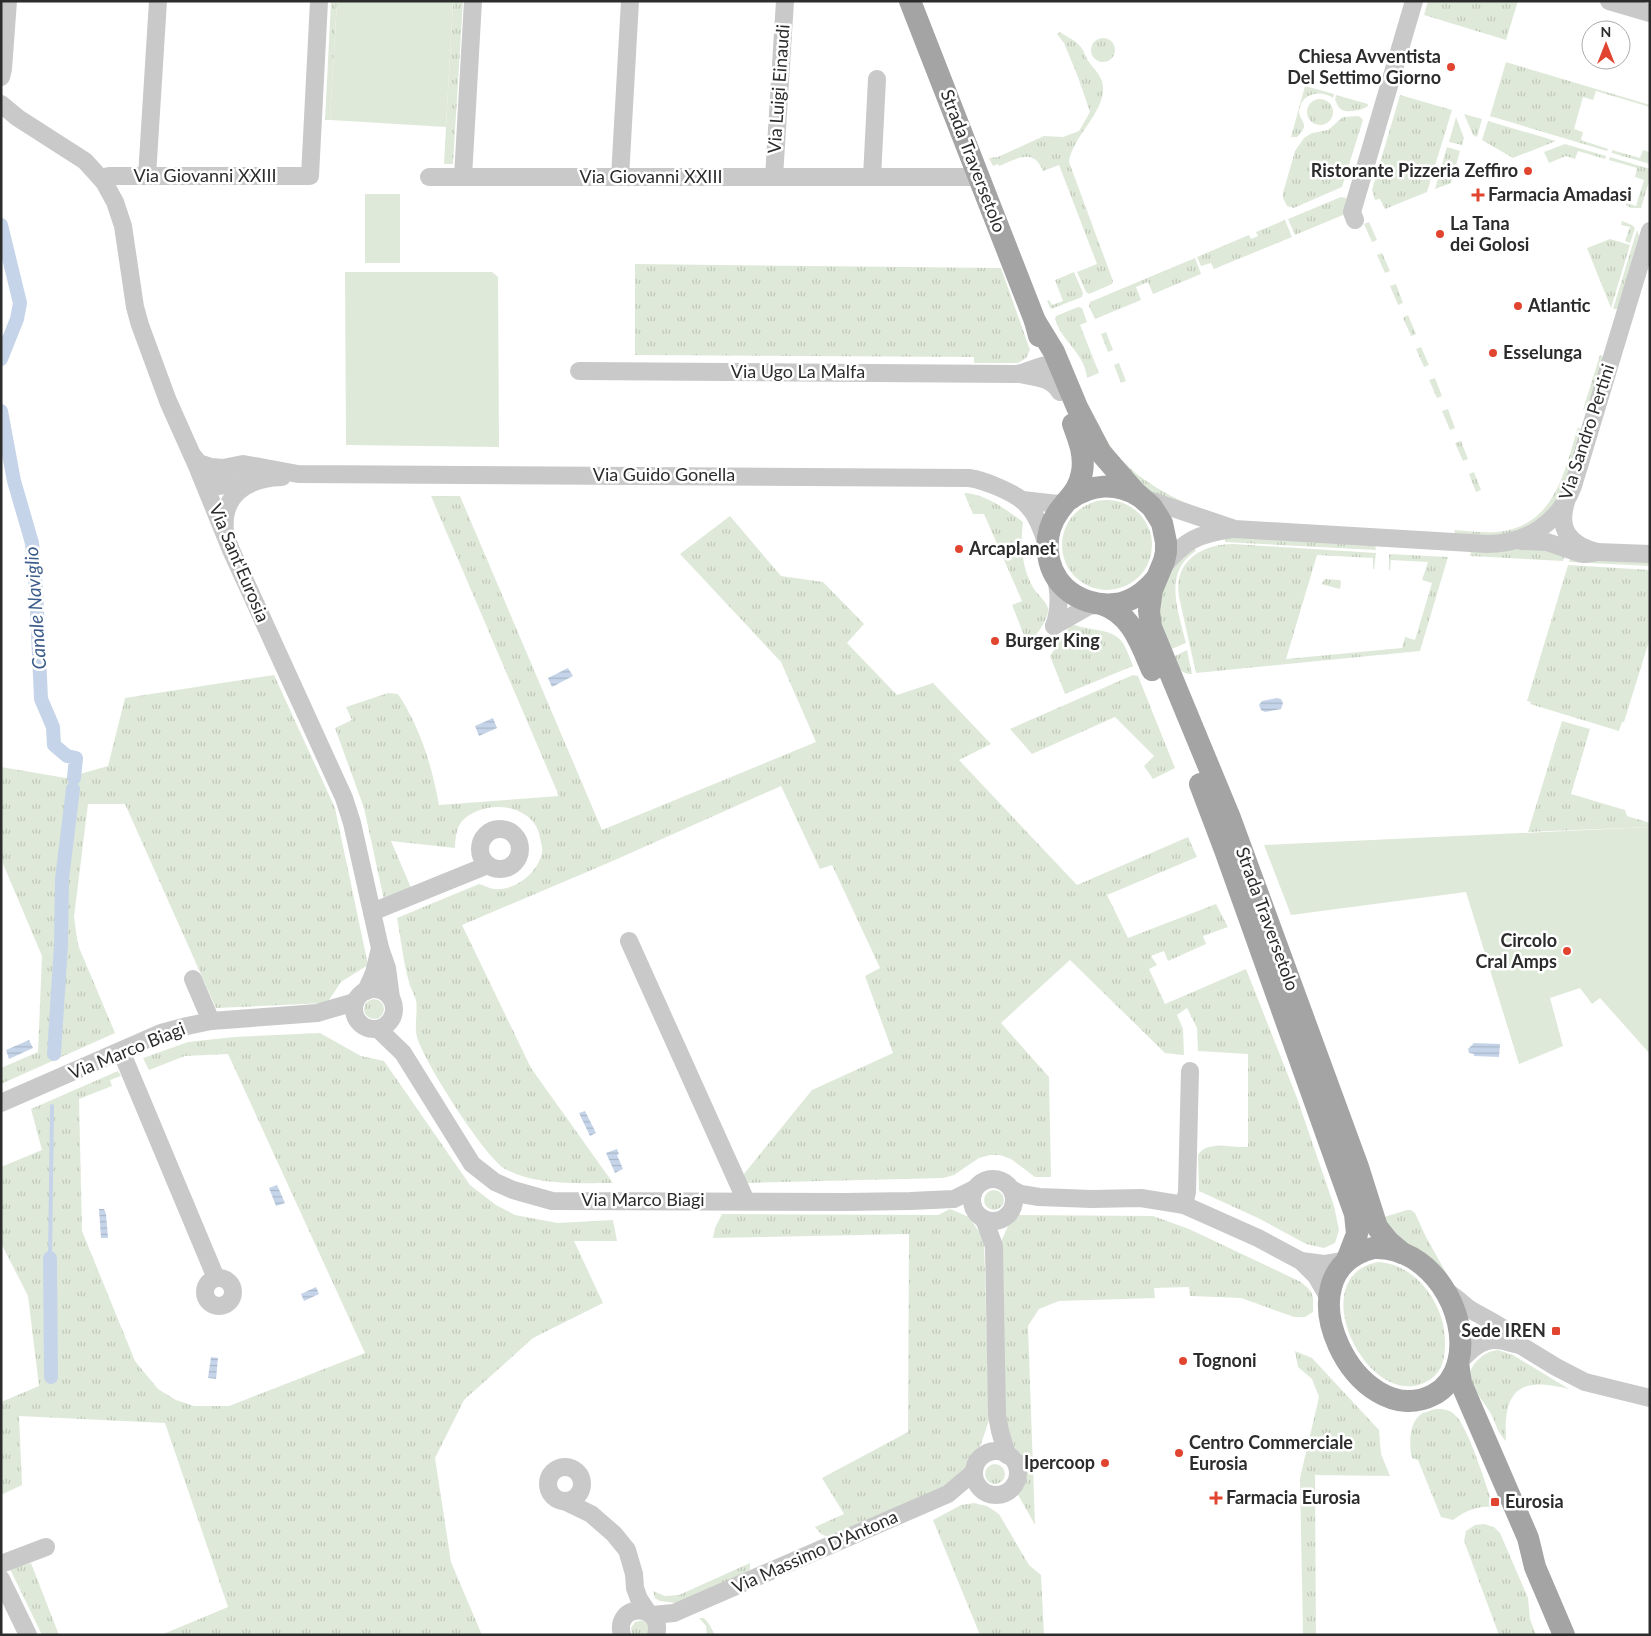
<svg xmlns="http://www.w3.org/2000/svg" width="1651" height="1636" font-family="Lato,sans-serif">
<defs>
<pattern id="grass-tufts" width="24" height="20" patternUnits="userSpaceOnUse" patternTransform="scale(1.25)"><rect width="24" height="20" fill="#dfe9d9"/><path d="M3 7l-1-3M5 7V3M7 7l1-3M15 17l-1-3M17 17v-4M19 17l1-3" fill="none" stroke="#c0c8ba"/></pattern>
<pattern id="water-rules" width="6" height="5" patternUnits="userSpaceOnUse" patternTransform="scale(1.25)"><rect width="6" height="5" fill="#c5d4e9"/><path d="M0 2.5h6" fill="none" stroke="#a9b6c8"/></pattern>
</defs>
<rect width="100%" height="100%" fill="#fff"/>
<!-- grass -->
<g fill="url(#grass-tufts)">
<path d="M331,1H337L330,120H325Z"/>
<path d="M453,1H463L453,164H444Z"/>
<path d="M1428,1H1518L1506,40L1424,15Z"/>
<path d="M1060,32C1066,37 1074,39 1079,45C1084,49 1085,57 1089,62C1093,68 1099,73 1102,81C1110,109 1072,135 1069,162L1113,281L1112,284L1089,294L1086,292L1077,272L1097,264L1059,165L1043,171C1033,147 1017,159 999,166L998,164L993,166L989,158L998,157L1044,136L1063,137L1079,131L1090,112L1078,77L1064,43L1057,34Z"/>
<circle cx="1103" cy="50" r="12"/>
<path d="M1506,62L1650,105V107L1596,91L1593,100L1583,97L1574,129L1583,132L1581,140L1608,149L1607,151L1490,116Z"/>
<path d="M1305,86L1334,94L1333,98C1321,89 1300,93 1299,112C1299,117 1305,122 1304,127C1303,131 1299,135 1297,137H1291Z"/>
<path d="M1336,95L1368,104V106C1363,110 1349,113 1342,110C1338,108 1337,103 1335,100Z"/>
<path d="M1400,95L1452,110L1427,192L1385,209L1380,199L1375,200L1372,190Z"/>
<circle cx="1320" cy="112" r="13"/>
<path d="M1464,114L1482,119L1477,137L1473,135Z"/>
<path d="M1359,116L1363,120L1342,187L1296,207L1294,208L1287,206L1283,198V193L1295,151L1304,138L1312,133L1328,130L1343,117Z"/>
<path d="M1456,117L1464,138L1462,145L1449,142Z"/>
<path d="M1488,121L1556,141L1513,158L1482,140Z"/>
<path d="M1565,144L1606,156L1605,159L1578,151L1575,159L1566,156L1549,163L1544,152Z"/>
<path d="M1447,147L1460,151L1451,183L1435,189Z"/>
<path d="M1612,150L1640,158L1643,150L1650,152V164L1612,153Z"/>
<path d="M1610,157L1650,169V178L1641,208H1631L1626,205L1627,203L1636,206L1644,180L1635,177L1637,168L1609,160Z"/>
<path d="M1341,197L1346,198L1348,200L1347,210L1343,215L1295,235L1288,219Z"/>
<path d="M1285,220L1292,237L1214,269L1211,263L1201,266L1197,257L1249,235L1251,239L1258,236L1256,232Z"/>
<path d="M1622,221L1632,225L1635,228L1630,243L1625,241L1630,227L1621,225Z"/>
<path d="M1369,222L1377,240L1372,242L1364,224Z"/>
<path d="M1637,230L1639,236L1618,309H1613Z"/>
<path d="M1610,239L1630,245L1611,308L1587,248Z"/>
<path d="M1382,253L1390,271L1385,273L1377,255Z"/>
<path d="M1195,258L1201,274L1153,294L1148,282L1136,287L1141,300L1095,319L1089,306L1090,302Z"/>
<path d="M635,264L1001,268L1030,350L1026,358L1018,363H974V357L635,355Z"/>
<path d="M1074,272L1083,293L1082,297L1051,309L1047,301L1049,300L1052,305L1063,301L1055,280Z"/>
<path d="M1396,284L1403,303L1398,305L1390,286Z"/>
<path d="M1078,307L1082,308L1087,322L1080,325L1099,373L1087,378C1085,353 1061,341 1055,319L1056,316Z"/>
<path d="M1408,315L1416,334L1411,336L1403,318Z"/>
<path d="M1106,332L1113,350L1108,352L1101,334Z"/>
<path d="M1421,347L1429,365L1424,367L1416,349Z"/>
<path d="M1600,355L1605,357L1588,408L1583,410Z"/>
<path d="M1119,363L1126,381L1121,383L1114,365Z"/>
<path d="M1435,378L1442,396L1437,398L1429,380Z"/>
<path d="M1448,409L1455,428L1450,430L1442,411Z"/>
<path d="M1098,423C1115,465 1153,489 1193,506L1191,511C1154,497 1103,466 1095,424Z"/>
<path d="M1578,427L1581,430L1566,484L1557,502L1536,523L1502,536L1454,535L1455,530C1469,531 1483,533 1497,532C1555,526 1564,473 1578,427Z"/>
<path d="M1461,441L1468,459L1463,461L1455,443Z"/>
<path d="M1474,472L1481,490L1476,492L1469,474Z"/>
<path d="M964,493C984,493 1007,510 1023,522C1020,545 1022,569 1034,589C1038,595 1046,601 1048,608C1050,613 1040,632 1035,635C1032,638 1028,636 1024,635L1012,605L1022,601L984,514H973Z"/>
<path d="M431,496H460L602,830L816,742L781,662L680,554L730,516L781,576L823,582L864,624L847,643L897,695L933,683L991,744L959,760L1077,885L1188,837L1197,857L1107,895L1128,938L1216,904L1228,927L1203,936L1206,944L1168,961L1164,951L1151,956L1157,965L1149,969L1165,1004L1246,969L1297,1098L1334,1206L1339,1230L1335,1243L1324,1248L1306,1244L1260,1219L1199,1191L1198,1155C1206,1140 1233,1148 1248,1147V1054L1198,1051L1197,1028L1187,1008L1177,1015L1183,1029L1184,1055L1165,1053L1070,960L1001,1023L1049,1077L1051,1177H1035L1011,1159L1000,1155H990L979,1158L954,1175L943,1178L746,1183L743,1175L812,1090L893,1053L865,976L880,968L832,865L820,869L781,786L615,860L462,925L531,1068L613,1183C579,1183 536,1186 505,1169C484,1156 424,1062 417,1037C414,1025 418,1012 416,1000C414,993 410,988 409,982C403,961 401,939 397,918L479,884C483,885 489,888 493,889C515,891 537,874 542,853C543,849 541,843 540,838C536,810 503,802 480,810C459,818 456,827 455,848L391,841L412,890L384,900L364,808L335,728L352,720L346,707L388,693L398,694C420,727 432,766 439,805L559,796Z"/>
<circle cx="1107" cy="545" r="45"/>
<path d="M1225,536L1375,545L1376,550L1225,542Z"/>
<path d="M1233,544L1376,553L1374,569H1373V558L1317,555L1286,659L1402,648L1405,637L1415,640L1432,583L1422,580L1428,562L1391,560L1390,570H1389V554L1448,557L1420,651L1196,673L1179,597C1173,562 1201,544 1233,544Z"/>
<path d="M1193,546L1196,551C1162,572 1179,612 1186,643L1169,650L1158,625L1157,600L1176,562Z"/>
<path d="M1521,546L1565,554L1563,561L1470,556L1471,552Z"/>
<path d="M1571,556L1650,561V566L1569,562Z"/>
<path d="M1568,565L1650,570V638L1624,722H1622L1619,731L1530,704L1531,702L1527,701Z"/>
<path d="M1325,579L1340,580L1341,582L1340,589L1321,584Z"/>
<path d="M1075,625C1091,631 1113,628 1123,643C1127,650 1130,658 1133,666L1065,694L1050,656L1070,626Z"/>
<path d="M1187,650L1192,674C1180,674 1178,667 1173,657Z"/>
<path d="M274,675L335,808L368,965L341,982L327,1003L216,1008L125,804H88L74,917L78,945L115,1033L1,1084V1068L38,1052L42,956L1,859V767L66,778L108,766L125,698Z"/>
<path d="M1133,675L1138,676L1175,768L1153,779L1144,766L1154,756L1115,717L1032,754L1010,729Z"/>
<path d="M1562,721L1590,729L1571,794L1625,810L1627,816L1650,823V827L1528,832Z"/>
<circle cx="374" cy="1009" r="10"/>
<path d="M320,1033L361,1056L384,1061L470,1185L496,1205L515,1215L558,1223L613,1220L617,1241H574L603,1303L533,1338L464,1400L435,1458L451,1562L482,1635H161L228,1607L165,1423L19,1416L22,1485L1,1495V1402L39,1386L28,1296L1,1243V1167L42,1150L31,1109L118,1071L121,1076L110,1080L112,1086L79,1099L82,1231L135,1361L158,1389L176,1400L194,1406H229L365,1353L228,1054L185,1056L149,1070L143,1058L188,1042L234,1037Z"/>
<circle cx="994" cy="1200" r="10"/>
<path d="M950,1209L969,1217L984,1239L989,1420L981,1444L970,1458L965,1473L945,1488L828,1537L821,1534L815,1527L844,1514L822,1478L908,1432L909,1234L713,1238L715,1228L722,1214L938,1215Z"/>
<path d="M1407,1210H1411L1415,1213L1426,1237L1449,1278L1396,1239L1381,1218Z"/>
<path d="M1019,1215L1153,1216L1189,1229L1301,1282C1315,1294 1313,1294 1313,1312L1305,1317H1294L1241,1298L1190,1296L1189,1287L1154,1288L1155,1298L1059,1301L1039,1309L1028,1326L1035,1525L1016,1491L1022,1476L1018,1456L1009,1446L1002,1418L999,1246L1008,1226Z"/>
<path d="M1378,1262C1418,1264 1447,1308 1445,1345C1445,1358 1442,1371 1431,1379C1372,1420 1299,1277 1378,1262Z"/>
<path d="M1498,1350L1513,1355L1569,1389C1519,1376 1503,1390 1506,1441C1498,1434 1496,1424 1491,1414C1483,1399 1458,1377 1478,1360C1484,1354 1489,1351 1498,1350Z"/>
<path d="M1295,1351L1312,1358L1379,1430L1381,1454L1390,1476L1315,1475L1316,1635H1303L1300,1478L1319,1397L1312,1379L1298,1367Z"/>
<path d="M1435,1409C1443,1409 1448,1409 1454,1414C1468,1425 1486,1486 1493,1505L1492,1507C1476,1506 1466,1511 1453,1520L1441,1517L1418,1460L1412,1458C1409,1446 1409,1423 1420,1415C1424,1412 1430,1411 1435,1409Z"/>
<circle cx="995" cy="1474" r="10"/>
<path d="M974,1503L987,1506L999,1514L1029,1565L1041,1575L1044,1635H980L933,1520L961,1505Z"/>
<path d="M1484,1524L1494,1527L1500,1533L1528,1598L1530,1619L1536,1635H1499L1464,1541L1466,1531L1475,1525Z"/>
<path d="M31,1563L59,1635H42L10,1569Z"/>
<path d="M750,1563V1569L747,1573L676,1603L660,1601L655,1598L653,1591L665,1596L679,1595Z"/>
<path d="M699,1618H704L709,1624L715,1635H707L706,1626Z"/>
<path d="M644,1620L648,1622L651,1635H632L631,1628L635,1622Z"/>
</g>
<!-- pitch -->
<g fill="#dfe9d9">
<path d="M337,1H453L446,127L330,120Z"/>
<rect x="365" y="194" width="35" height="69"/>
<path d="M345,272H492L498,277L499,447L346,445Z"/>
<path d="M1650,827V1054L1600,998L1592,1004L1580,988L1550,998L1563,1046L1519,1064L1466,892L1291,915L1264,845Z"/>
</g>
<!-- water -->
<g fill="url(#water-rules)">
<path d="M568,668L573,676L552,687L548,678Z"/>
<path d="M1277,698L1281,699L1283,703L1281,709L1265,712L1261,710L1259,705L1262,701Z"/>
<path d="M493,718L497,728L479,736L475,726Z"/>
<path d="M29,1040L33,1048L9,1059L6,1050Z"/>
<path d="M1474,1043L1500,1044L1499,1057L1474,1056V1054L1469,1053L1468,1049Z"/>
<path d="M585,1111L596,1133L590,1136L579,1113Z"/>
<path d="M617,1149L619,1154L617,1155L623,1169L615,1173L606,1153Z"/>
<path d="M277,1185L285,1203L276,1206L269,1188Z"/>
<path d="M99,1209H104L106,1214L108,1238H101Z"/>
<path d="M316,1287L319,1294L304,1301L301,1294Z"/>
<path d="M211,1357L218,1358L216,1379L208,1378Z"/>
</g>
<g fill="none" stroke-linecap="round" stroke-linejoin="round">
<!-- stream -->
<path stroke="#c5d4e9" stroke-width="4" d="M50,1258L52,1106"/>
<!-- canal -->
<g stroke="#c5d4e9" stroke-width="14">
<path d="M1,225L20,303L17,319L1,359"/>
<path d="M1,411L14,481L32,543L36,589L41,699L53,727L54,745L67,756L76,758L74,778"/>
<path d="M54,1054L61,945L62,879L73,789"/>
<path d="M50,1258L51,1377"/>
</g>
<!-- minor -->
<g stroke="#c9c9c9" stroke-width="18">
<path d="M1609,1L1650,13"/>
<path d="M1,77L3,69L8,1"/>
<path d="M1,104L18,118L85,161L104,182L115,202L123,226L135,307L140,325L168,401L197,466L231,550L344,798L352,823L380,948L387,968L391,998"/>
<path d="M147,176L158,1"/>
<path d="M429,177H979"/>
<path d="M463,177L473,1"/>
<path d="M620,177L630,1"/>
<path d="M774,177L785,1"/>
<path d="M872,177L877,79"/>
<path d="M101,178L109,176H310L319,1"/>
<path d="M1355,220L1352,212L1414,1"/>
<path d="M579,371L1016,374C1032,373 1050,355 1063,373"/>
<path d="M1019,374C1035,377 1051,377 1060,392"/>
<path d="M193,456L199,463L211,467L223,468L243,464L298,474L969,478C984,480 1016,493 1026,504C1037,514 1043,532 1047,546"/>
<path d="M216,476L215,482L218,486L250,481"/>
<path d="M1143,498L1235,529L1487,544C1526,544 1559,523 1573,486L1650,231"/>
<path d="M1022,500L1058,504L1070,499"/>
<path d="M225,532C221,494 248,478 282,477"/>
<path d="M1521,541L1547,542L1579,553L1585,554L1597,552C1570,545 1557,530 1566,502"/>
<path d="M1597,552L1650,554"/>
<path d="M1161,569C1184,541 1196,534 1232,529"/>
<path d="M1054,626C1060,610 1060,590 1054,573"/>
<path d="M1054,626L1089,606L1101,604"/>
<circle cx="500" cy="849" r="20"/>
<path d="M372,912L488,865"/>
<path d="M629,941L746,1201"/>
<path d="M193,979L211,1021"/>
<circle cx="374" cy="1009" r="20"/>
<path d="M366,991L374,973L380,948"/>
<path d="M378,1029L403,1053L472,1164L495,1182L513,1190L552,1201L845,1202L910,1201L954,1199L974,1189"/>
<path d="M121,1051L216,1278"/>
<path d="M1,1103L161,1033L187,1026L211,1021L317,1013L355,1002"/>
<circle cx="993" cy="1200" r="21"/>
<path d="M1013,1190L1021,1194L1039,1197L1092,1199L1141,1198L1184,1205L1258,1238L1301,1261L1316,1276L1330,1300"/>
<path d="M1184,1205L1187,1192L1190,1071"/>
<path d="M984,1219L994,1246L997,1415L1000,1431L1007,1455"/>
<path d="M1301,1261L1324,1264L1347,1260"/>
<circle cx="219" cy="1292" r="14"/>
<path d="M1446,1291C1454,1296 1461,1302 1468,1308C1483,1318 1512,1329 1520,1345L1556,1367L1585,1382L1650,1398"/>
<path d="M1458,1363C1468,1353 1480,1339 1496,1340C1504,1340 1512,1344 1520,1345"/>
<circle cx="996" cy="1473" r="22"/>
<circle cx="565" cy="1484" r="17"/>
<path d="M564,1501L591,1514L614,1534L627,1550L634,1574L635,1588L639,1599L647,1611"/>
<path d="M1,1564L46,1547"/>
<path d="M1,1579L28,1635"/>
<path d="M652,1615L674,1613L683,1609L948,1494L974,1472"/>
<path d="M622,1635C613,1602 665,1603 656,1635"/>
</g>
<!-- major -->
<g stroke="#a4a4a4" stroke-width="22">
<path d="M910,1L1035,321L1039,336"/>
<path d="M1035,321L1054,352L1077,407L1101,453L1135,492L1152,507L1162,523L1166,542V552L1164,561L1152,590L1149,611L1151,627L1230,818L1358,1167L1377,1227L1389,1242L1402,1253"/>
<path d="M1073,424C1079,440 1085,455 1082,472C1079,491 1069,497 1059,511C1042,534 1044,568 1065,588C1078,600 1097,606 1115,604C1132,602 1145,592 1156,579"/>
<path d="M1070,499C1091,484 1116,482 1139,496"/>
<path d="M1101,604C1131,613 1141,644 1152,670"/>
<path d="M1200,784L1225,850L1355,1214L1357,1234L1347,1260"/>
<path d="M1373,1248C1429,1245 1471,1312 1458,1363C1454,1377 1445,1389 1433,1395C1357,1434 1277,1272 1373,1248Z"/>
<path d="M1458,1363L1461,1383L1528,1538L1535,1567L1564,1635"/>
</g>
</g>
<!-- markers -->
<g fill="#e1442f" stroke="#fff" stroke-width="2">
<circle cx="1451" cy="67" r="5"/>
<circle cx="1528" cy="171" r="5"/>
<path d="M1475.5 187.5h5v5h5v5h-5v5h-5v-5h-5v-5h5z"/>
<circle cx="1440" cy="234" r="5"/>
<circle cx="1518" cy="306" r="5"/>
<circle cx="1493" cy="353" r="5"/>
<circle cx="959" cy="549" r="5"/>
<circle cx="995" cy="641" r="5"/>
<circle cx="1567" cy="951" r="5"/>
<rect x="1551" y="1326" width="10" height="10" rx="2.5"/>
<circle cx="1183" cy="1361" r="5"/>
<circle cx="1179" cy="1453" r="5"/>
<circle cx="1105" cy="1463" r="5"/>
<path d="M1213.5 1490.5h5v5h5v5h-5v5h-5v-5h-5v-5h5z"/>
<rect x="1490" y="1497" width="10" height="10" rx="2.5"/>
</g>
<g text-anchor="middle" stroke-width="5" stroke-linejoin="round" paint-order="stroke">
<!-- poi labels -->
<g font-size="18" font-weight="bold" fill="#2c2c2c" stroke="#fff" text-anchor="start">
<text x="1441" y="63" text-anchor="end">Chiesa Avventista<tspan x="1441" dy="21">Del Settimo Giorno</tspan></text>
<text x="1518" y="177" text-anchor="end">Ristorante Pizzeria Zeffiro</text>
<text x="1488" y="201">Farmacia Amadasi</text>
<text x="1450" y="230">La Tana<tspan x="1450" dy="21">dei Golosi</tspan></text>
<text x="1528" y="312">Atlantic</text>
<text x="1503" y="359">Esselunga</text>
<text x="969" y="555">Arcaplanet</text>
<text x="1005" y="647">Burger King</text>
<text x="1557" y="947" text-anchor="end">Circolo<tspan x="1557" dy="21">Cral Amps</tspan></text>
<text x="1546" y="1337" text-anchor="end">Sede IREN</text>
<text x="1193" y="1367">Tognoni</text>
<text x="1189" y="1449">Centro Commerciale<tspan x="1189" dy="21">Eurosia</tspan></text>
<text x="1095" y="1469" text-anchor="end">Ipercoop</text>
<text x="1226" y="1504">Farmacia Eurosia</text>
<text x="1505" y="1508">Eurosia</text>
</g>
<!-- street labels -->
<g font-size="18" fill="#2c2c2c" stroke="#fff">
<text transform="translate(779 89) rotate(-86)" y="6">Via Luigi Einaudi</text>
<text transform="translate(973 161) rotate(69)" y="6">Strada Traversetolo</text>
<text x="205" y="182">Via Giovanni XXIII</text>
<text x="651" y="183">Via Giovanni XXIII</text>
<text x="798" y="378">Via Ugo La Malfa</text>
<text transform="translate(1587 432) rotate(-72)" y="6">Via Sandro Pertini</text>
<text x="664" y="481">Via Guido Gonella</text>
<text transform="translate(239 563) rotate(67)" y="6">Via Sant'Eurosia</text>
<text transform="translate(1267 919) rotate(70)" y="6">Strada Traversetolo</text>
<text transform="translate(127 1051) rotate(-22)" y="6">Via Marco Biagi</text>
<text x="643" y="1206">Via Marco Biagi</text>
<text transform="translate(815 1552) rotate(-24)" y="6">Via Massimo D'Antona</text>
</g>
<!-- water labels -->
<g font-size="19" font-style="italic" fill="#3c5d8b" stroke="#fff">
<text transform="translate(35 608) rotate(-94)" y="7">Canale Naviglio</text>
</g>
</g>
<!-- border -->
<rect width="1651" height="1636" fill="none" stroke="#2c2c2c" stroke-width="5"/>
<!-- north arrow -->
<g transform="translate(1606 45)"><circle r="24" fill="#ffffff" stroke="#ababab"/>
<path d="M0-4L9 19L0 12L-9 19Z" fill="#e1442f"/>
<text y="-8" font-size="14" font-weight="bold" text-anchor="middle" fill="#2c2c2c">N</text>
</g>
</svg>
